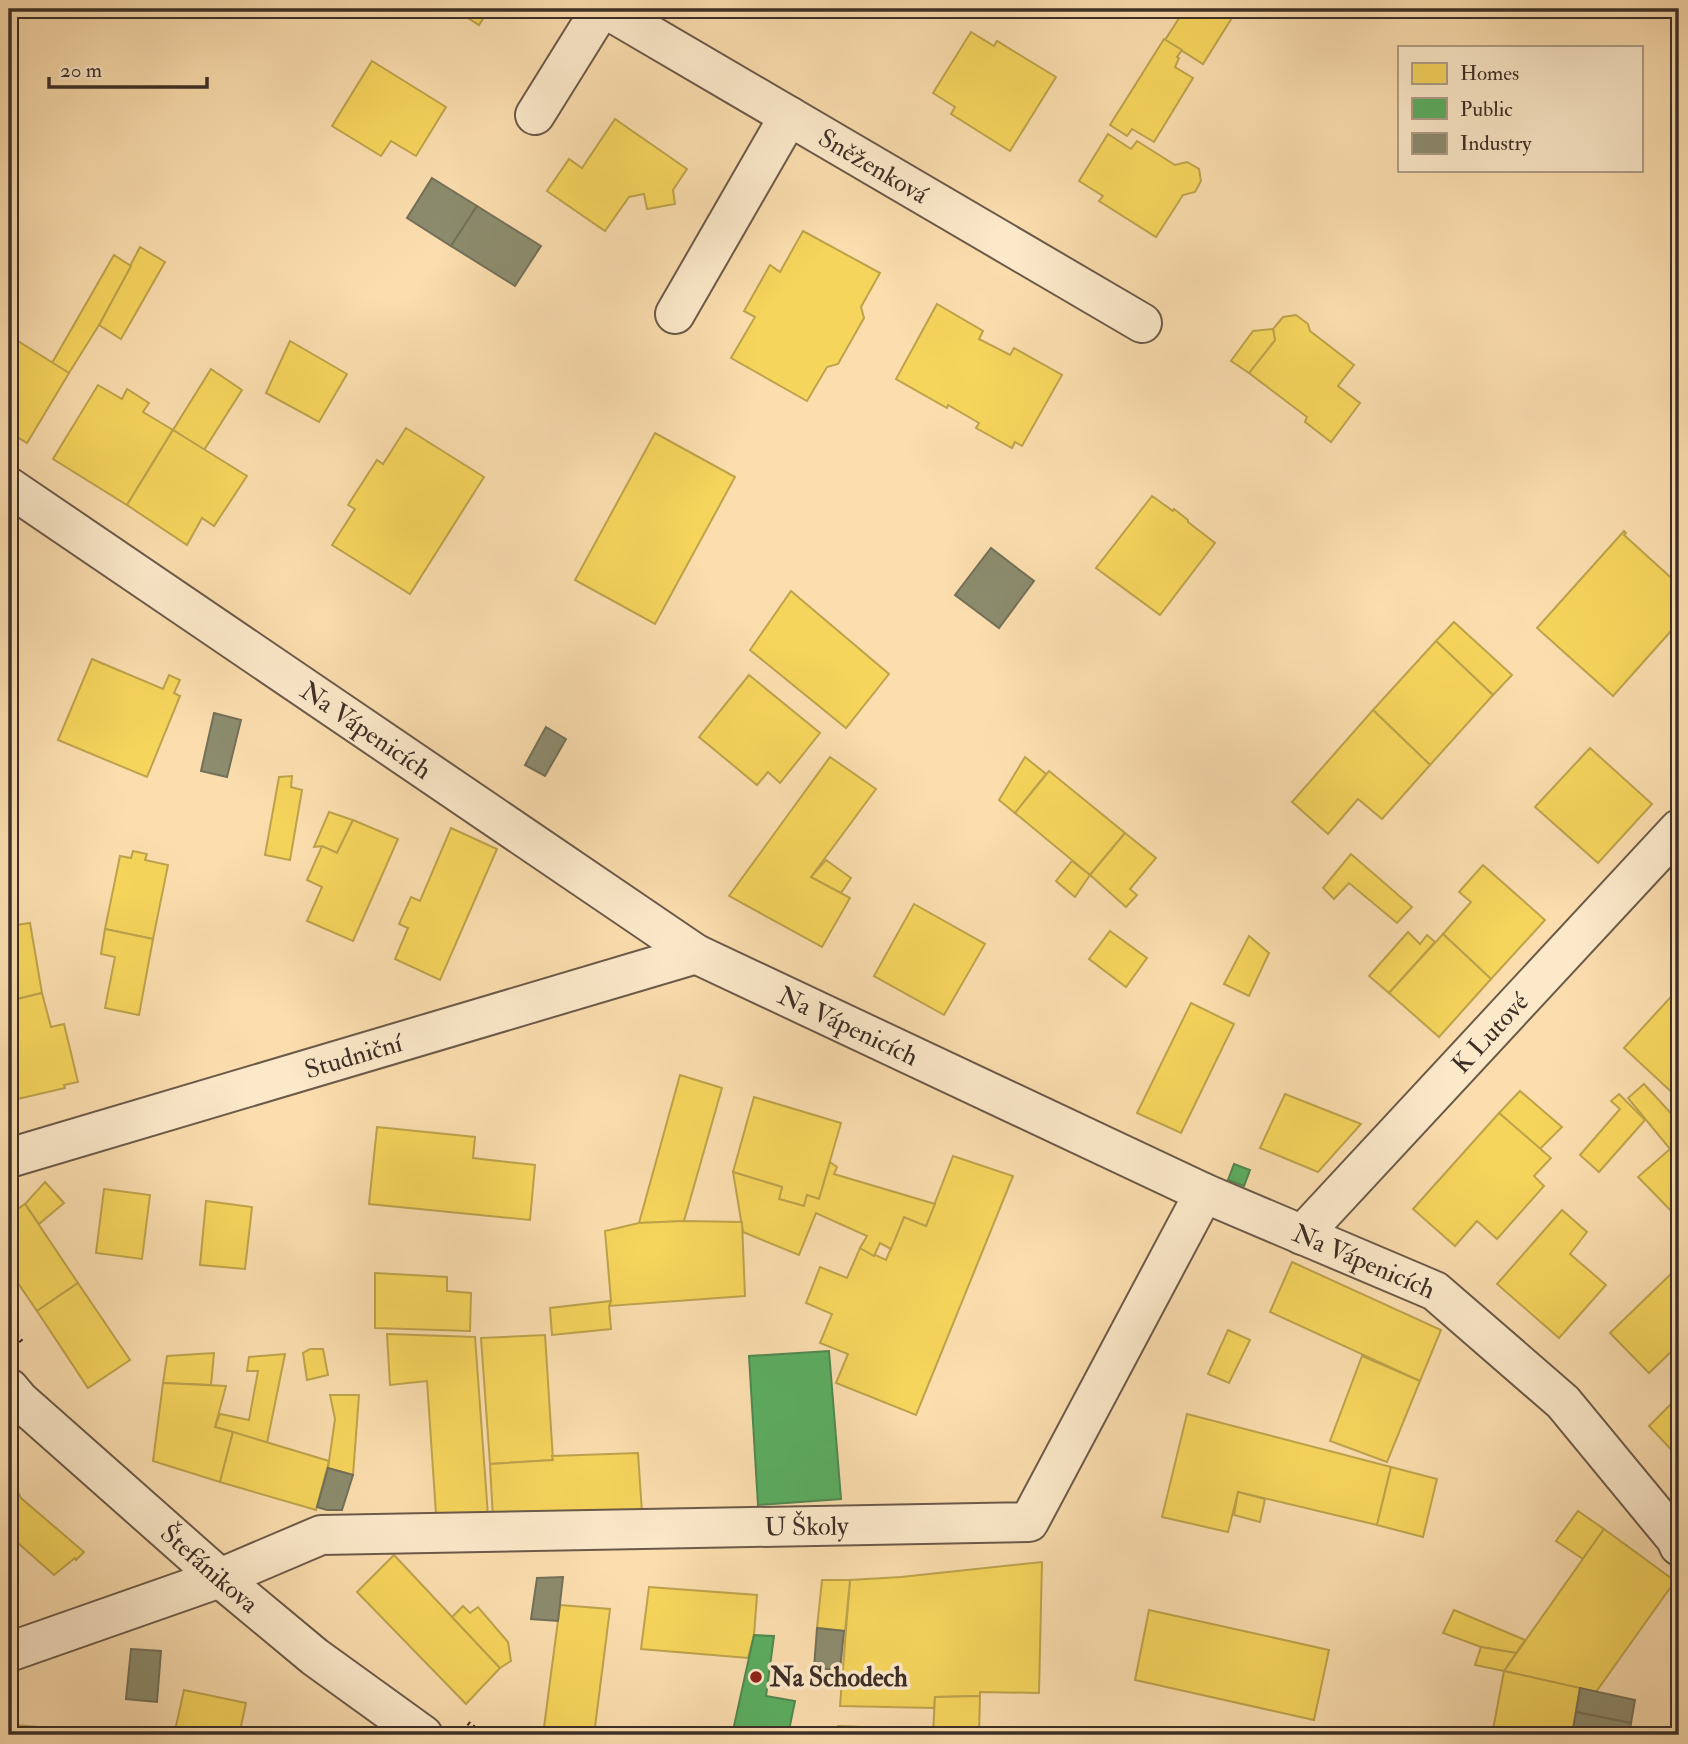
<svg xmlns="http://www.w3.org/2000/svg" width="1688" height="1744" font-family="'IM FELL Double Pica',serif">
<rect width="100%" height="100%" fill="#fbddae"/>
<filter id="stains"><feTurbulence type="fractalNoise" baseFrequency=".00286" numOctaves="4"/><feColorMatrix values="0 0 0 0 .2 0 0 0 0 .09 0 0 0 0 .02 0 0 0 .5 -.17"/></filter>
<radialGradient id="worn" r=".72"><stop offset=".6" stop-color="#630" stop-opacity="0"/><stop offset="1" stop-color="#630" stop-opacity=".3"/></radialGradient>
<!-- homes -->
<g fill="#f6d55c" stroke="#bea34c" stroke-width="2">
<path d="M454,9H489L479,25Z"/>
<path d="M1185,9H1229L1235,13L1203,64L1165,40Z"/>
<path d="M971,32L994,46L997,41L1056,77L1010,151L951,114L955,107L933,93Z"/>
<path d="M1164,39L1182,50L1177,57L1179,58L1175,67L1193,78L1154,142L1132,129L1127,136L1110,125Z"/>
<path d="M372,61L446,107L416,156L391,141L381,156L332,126Z"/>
<path d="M615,119L687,169L673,190L675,204L647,209L644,194L629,197L605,231L547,191L569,159L582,168Z"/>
<path d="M1108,134L1131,149L1137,141L1175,165L1187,162L1199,169L1201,181L1195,192L1183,195L1156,237L1099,201L1103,196L1079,181Z"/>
<path d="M803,231L880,273L861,307L864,318L838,364L827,367L807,401L731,358L755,317L744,311L770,265L780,272Z"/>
<path d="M140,247L165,262L121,339L99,325Z"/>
<path d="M114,255L131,266L99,325L69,373L52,363Z"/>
<path d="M937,304L983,331L979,339L1010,355L1014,348L1062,375L1022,446L1015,442L1012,448L976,428L979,423L948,405L947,408L896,379Z"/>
<path d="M1296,315L1308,324L1310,331L1354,365L1338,386L1360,403L1331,442L1305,422L1307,417L1249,373L1275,340L1273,329L1283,317Z"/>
<path d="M1273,329L1275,340L1249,373L1231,361L1253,331Z"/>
<path d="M18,341L69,373L27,443L9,432V351L11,352Z"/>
<path d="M290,341L347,374L319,422L266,393Z"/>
<path d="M211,369L242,390L204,450L173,430Z"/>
<path d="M98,385L122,399L127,389L149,403L143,412L173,430L127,505L53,459Z"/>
<path d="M406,428L484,477L410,594L332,545L355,509L348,505L377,460L383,464Z"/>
<path d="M173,430L247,476L214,526L202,518L187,545L127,505Z"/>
<path d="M655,433L735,477L655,624L575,580Z"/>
<path d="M1152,496L1173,511L1174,509L1188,520V522L1215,543L1160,615L1096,568Z"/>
<path d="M1624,531L1626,533L1624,535L1679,585V622L1613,696L1537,628Z"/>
<path d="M791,591L889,674L846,728L750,650Z"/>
<path d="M1454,622L1512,675L1493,695L1436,641Z"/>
<path d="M1436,641L1493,695L1430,765L1373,710Z"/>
<path d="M92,659L163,689L169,675L180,680L174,693L180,696L147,777L58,740Z"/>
<path d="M749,675L820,733L780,783L768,772L757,785L699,737Z"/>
<path d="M1373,710L1430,765L1382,819L1358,799L1328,834L1292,802Z"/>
<path d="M1590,748L1652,804L1598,863L1535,807Z"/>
<path d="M830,757L876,789L811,877L850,898L822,947L729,896Z"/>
<path d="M1025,757L1046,774L1015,813L999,800Z"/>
<path d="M1049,771L1125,833L1090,875L1015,813Z"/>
<path d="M292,776L291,787L302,790L290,860L265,855L279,777Z"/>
<path d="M329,812L353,820L337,853L322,846L314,847Z"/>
<path d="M353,820L398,839L353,941L307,921L322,887L307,880L322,846L337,853Z"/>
<path d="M451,828L497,849L440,980L395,959L408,928L399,924L411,897L420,901Z"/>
<path d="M1125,833L1156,858L1130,889L1137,895L1126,907L1090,875Z"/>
<path d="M133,851L147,854L145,860L168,865L153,939L105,929L120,856L131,858Z"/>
<path d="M1351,854L1412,907L1397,923L1349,883L1334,899L1323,888Z"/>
<path d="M826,860L851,878L841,893L811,877Z"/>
<path d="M1072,861L1090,875L1075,897L1056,881Z"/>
<path d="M1483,865L1545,920L1491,979L1443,934L1471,902L1459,892Z"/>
<path d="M914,904L985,944L944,1015L874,976Z"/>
<path d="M30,923L42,993L9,1001V926Z"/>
<path d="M105,929L153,939L139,1015L105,1008L115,957L101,954Z"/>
<path d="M1110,931L1147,958L1126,987L1089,959Z"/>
<path d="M1408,932L1420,944L1427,935L1435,942L1389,993L1369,976Z"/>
<path d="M1443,934L1491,979L1439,1037L1389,993Z"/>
<path d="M1249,936L1269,953L1249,996L1224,984Z"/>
<path d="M1679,988V1099L1624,1048Z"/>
<path d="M42,993L51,1027L64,1024L78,1082L64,1085L65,1088L9,1101V1001Z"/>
<path d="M1191,1003L1234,1024L1181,1133L1137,1113Z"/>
<path d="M680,1075L722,1088L684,1221L639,1223Z"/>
<path d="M1644,1084L1679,1122V1155L1670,1149L1628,1098Z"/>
<path d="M1520,1091L1562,1127L1540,1149L1499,1113Z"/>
<path d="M1285,1094L1361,1124L1318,1172L1260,1148Z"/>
<path d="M1619,1094L1645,1120L1599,1172L1580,1155L1620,1109L1611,1101Z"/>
<path d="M754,1097L841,1123L819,1199L807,1195L804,1206L779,1199L782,1187L733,1172Z"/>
<path d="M1499,1113L1551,1158L1534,1176L1544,1186L1497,1239L1477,1221L1455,1246L1413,1209Z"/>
<path d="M377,1127L475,1137L473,1158L535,1165L530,1220L369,1204Z"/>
<path d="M1670,1149L1679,1158V1219L1638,1177Z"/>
<path d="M953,1156L1013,1176L916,1415L836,1383L848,1354L820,1343L832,1314L806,1303L820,1267L847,1278L860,1248L886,1260L904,1217L926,1226Z"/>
<path d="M830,1162L837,1167L834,1174L935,1204L926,1226L904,1217L891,1249L880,1243L874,1256L860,1248L867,1236L816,1213L799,1255L743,1232L733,1172L782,1187L779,1199L804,1206L807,1195L819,1199Z"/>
<path d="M45,1182L64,1203L39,1224L25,1204Z"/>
<path d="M104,1189L150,1195L142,1259L96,1253Z"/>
<path d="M206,1201L252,1207L245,1269L200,1265Z"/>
<path d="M25,1204L78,1283L37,1311L9,1270V1215Z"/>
<path d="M1562,1210L1587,1232L1570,1254L1606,1285L1559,1338L1497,1284Z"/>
<path d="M684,1221L742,1222L745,1296L609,1306L611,1301L605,1231L639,1223Z"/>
<path d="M1292,1262L1441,1330L1420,1381L1270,1312Z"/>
<path d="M1678,1267L1679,1352L1678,1353L1674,1349L1649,1373L1610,1333Z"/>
<path d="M375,1273L447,1277V1291L471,1293L470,1331L375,1328Z"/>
<path d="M78,1283L130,1360L88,1388L37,1311Z"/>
<path d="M611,1301L609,1306L611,1329L552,1335L550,1308Z"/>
<path d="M1228,1330L1250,1340L1229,1383L1208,1374Z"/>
<path d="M387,1334L475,1337L488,1516L436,1514L427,1381L390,1385Z"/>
<path d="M545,1335L553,1460L490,1464L481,1338Z"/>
<path d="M310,1349H323L328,1375L307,1380L303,1353Z"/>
<path d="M214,1353L211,1385L163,1383L167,1356Z"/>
<path d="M285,1354L267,1443L215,1427L220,1414L249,1420L258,1371H247L249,1357Z"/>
<path d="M1362,1356L1420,1381L1387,1462L1330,1441Z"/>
<path d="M163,1383L226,1386L215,1427L233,1432L220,1482L153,1461Z"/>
<path d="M330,1395H359L353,1475L328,1468L335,1419Z"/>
<path d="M1679,1396V1458L1649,1426Z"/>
<path d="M1187,1414L1391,1467L1377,1525L1238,1492L1228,1532L1162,1517Z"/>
<path d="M233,1432L329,1461L316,1510L220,1482Z"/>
<path d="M638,1453L642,1513L493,1519L490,1464L553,1460L552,1456Z"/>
<path d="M1391,1467L1437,1479L1423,1537L1377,1525Z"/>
<path d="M1238,1492L1265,1499L1260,1522L1234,1515Z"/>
<path d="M19,1494L21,1498L84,1552L76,1560L75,1558L54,1575L9,1535V1507Z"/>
<path d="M1578,1511L1604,1529L1583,1559L1556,1541Z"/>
<path d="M1604,1529L1675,1581L1596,1692L1504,1671Z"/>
<path d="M394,1555L500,1668L466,1704L357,1592Z"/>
<path d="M1042,1562L1039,1693L980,1692V1696L935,1697L934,1708L840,1706L850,1580L901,1577Z"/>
<path d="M822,1580H850L845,1631L817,1628Z"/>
<path d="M649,1587L757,1595L754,1635L748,1658L641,1649Z"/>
<path d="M560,1605L610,1609L594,1735H543Z"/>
<path d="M463,1606L470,1613L478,1607L508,1642L511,1661L500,1668L452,1617Z"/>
<path d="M1149,1610L1329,1650L1314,1720L1135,1680Z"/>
<path d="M1454,1610L1525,1640L1516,1653L1481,1647L1443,1633Z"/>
<path d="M1481,1647L1516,1653L1504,1671L1475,1665Z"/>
<path d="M1504,1671L1580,1688L1572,1735H1492Z"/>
<path d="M184,1690L246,1703L239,1735H174Z"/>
<path d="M980,1696L979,1734L933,1733L935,1697Z"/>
<path d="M9,1720L16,1721V1725L49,1728V1735H9Z"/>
<path d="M838,1726L888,1728V1735H838Z"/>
<path d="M933,1733L979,1734V1735H933Z"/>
</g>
<!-- public -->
<g fill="#5aae61" stroke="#518850" stroke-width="2">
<path d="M1234,1164L1250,1170L1244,1186L1228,1180Z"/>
<path d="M829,1351L841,1499L758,1505L749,1356Z"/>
<path d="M754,1635L774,1636L766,1696L795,1701L788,1735H732Z"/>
</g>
<!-- industry -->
<g fill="#8c8c6e" stroke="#747059" stroke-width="2">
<path d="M432,178L477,206L451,246L407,218Z"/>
<path d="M477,206L541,246L515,286L451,246Z"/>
<path d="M991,548L1034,581L999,628L955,595Z"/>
<path d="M214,713L241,720L227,777L201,771Z"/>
<path d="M546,727L566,739L545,776L525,765Z"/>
<path d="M328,1468L353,1475L342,1510H327L317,1507Z"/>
<path d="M563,1577L558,1621L531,1619L537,1578Z"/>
<path d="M817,1628L844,1631L840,1670L814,1668Z"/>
<path d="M131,1649L161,1651L157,1702L126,1699Z"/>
<path d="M1580,1688L1635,1700L1631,1723L1576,1712Z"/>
<path d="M1576,1712L1631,1723L1629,1735H1572Z"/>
</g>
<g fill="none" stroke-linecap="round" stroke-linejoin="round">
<!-- minor casing -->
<g stroke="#6c5a49" stroke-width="42">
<g id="minor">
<path id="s1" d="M606,9L1142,323"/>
<path d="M535,115L601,9"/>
<path d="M675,314L789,116"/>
<path id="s2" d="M9,487L696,954L1204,1193L1435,1291L1563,1402L1676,1539L1679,1546"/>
<path id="s3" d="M9,1158L696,954"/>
<path id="s4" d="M1302,1235L1679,829"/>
<path id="s5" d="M9,1388L19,1400L220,1578L315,1657L423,1735"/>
<path id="s6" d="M9,1652L220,1578L321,1535L1029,1522L1204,1193"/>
</g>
</g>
<!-- path -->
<g stroke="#3d2f27" stroke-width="4.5" stroke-dasharray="2 3.5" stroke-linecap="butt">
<path d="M9,1328L23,1343"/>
<path d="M468,1723L484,1735"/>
</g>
<!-- minor -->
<use href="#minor" stroke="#fce9ca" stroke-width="38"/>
</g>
<!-- markers -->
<circle fill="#8f2418" stroke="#fce9ca" stroke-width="2.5" cx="756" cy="1677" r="7"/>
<g text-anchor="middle" stroke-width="7" stroke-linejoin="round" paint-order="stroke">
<!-- street labels -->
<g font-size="26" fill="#3d2f27" stroke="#fce9ca">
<text dy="9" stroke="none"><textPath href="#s1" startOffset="310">Sněženková</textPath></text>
<text dy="9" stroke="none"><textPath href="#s2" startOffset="432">Na Vápenicích</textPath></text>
<text dy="9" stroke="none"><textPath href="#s2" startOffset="999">Na Vápenicích</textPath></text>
<text dy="9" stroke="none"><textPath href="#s4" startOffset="276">K Lutové</textPath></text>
<text dy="9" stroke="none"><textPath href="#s3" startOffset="359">Studniční</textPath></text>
<text dy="9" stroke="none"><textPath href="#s2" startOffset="1566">Na Vápenicích</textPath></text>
<text dy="9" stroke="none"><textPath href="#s6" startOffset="819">U Školy</textPath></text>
<text dy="9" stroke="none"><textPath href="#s5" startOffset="270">Štefánikova</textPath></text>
</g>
<!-- poi labels -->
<g font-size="26" font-weight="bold" fill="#3d2f27" stroke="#fce9ca" text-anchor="start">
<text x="770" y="1686">Na Schodech</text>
</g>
</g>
<!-- margin -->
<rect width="1688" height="1744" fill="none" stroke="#fbddae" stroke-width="35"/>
<rect x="10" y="10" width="1667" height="1723" fill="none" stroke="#3d2f27" stroke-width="3.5"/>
<rect x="18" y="18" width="1653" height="1709" fill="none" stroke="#3d2f27" stroke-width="2"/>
<!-- legend -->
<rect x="1398" y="46" width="245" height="126" fill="#fce9ca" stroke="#b09f89" stroke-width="2"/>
<rect x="1412" y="63" width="35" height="21" fill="#f6d55c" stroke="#b09f89" stroke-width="2"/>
<text x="1460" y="80" font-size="21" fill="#3d2f27">Homes</text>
<rect x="1412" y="98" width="35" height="21" fill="#5aae61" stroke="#b09f89" stroke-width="2"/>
<text x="1460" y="116" font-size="21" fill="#3d2f27">Public</text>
<rect x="1412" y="133" width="35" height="21" fill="#8c8c6e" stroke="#b09f89" stroke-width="2"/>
<text x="1460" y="150" font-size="21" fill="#3d2f27">Industry</text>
<!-- scale -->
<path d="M49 77v10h158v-10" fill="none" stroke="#3d2f27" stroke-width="3.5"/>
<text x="60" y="77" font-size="21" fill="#3d2f27" stroke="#fce9ca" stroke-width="5" paint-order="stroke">20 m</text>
<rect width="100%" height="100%" filter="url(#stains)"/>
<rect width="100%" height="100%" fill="url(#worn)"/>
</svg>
